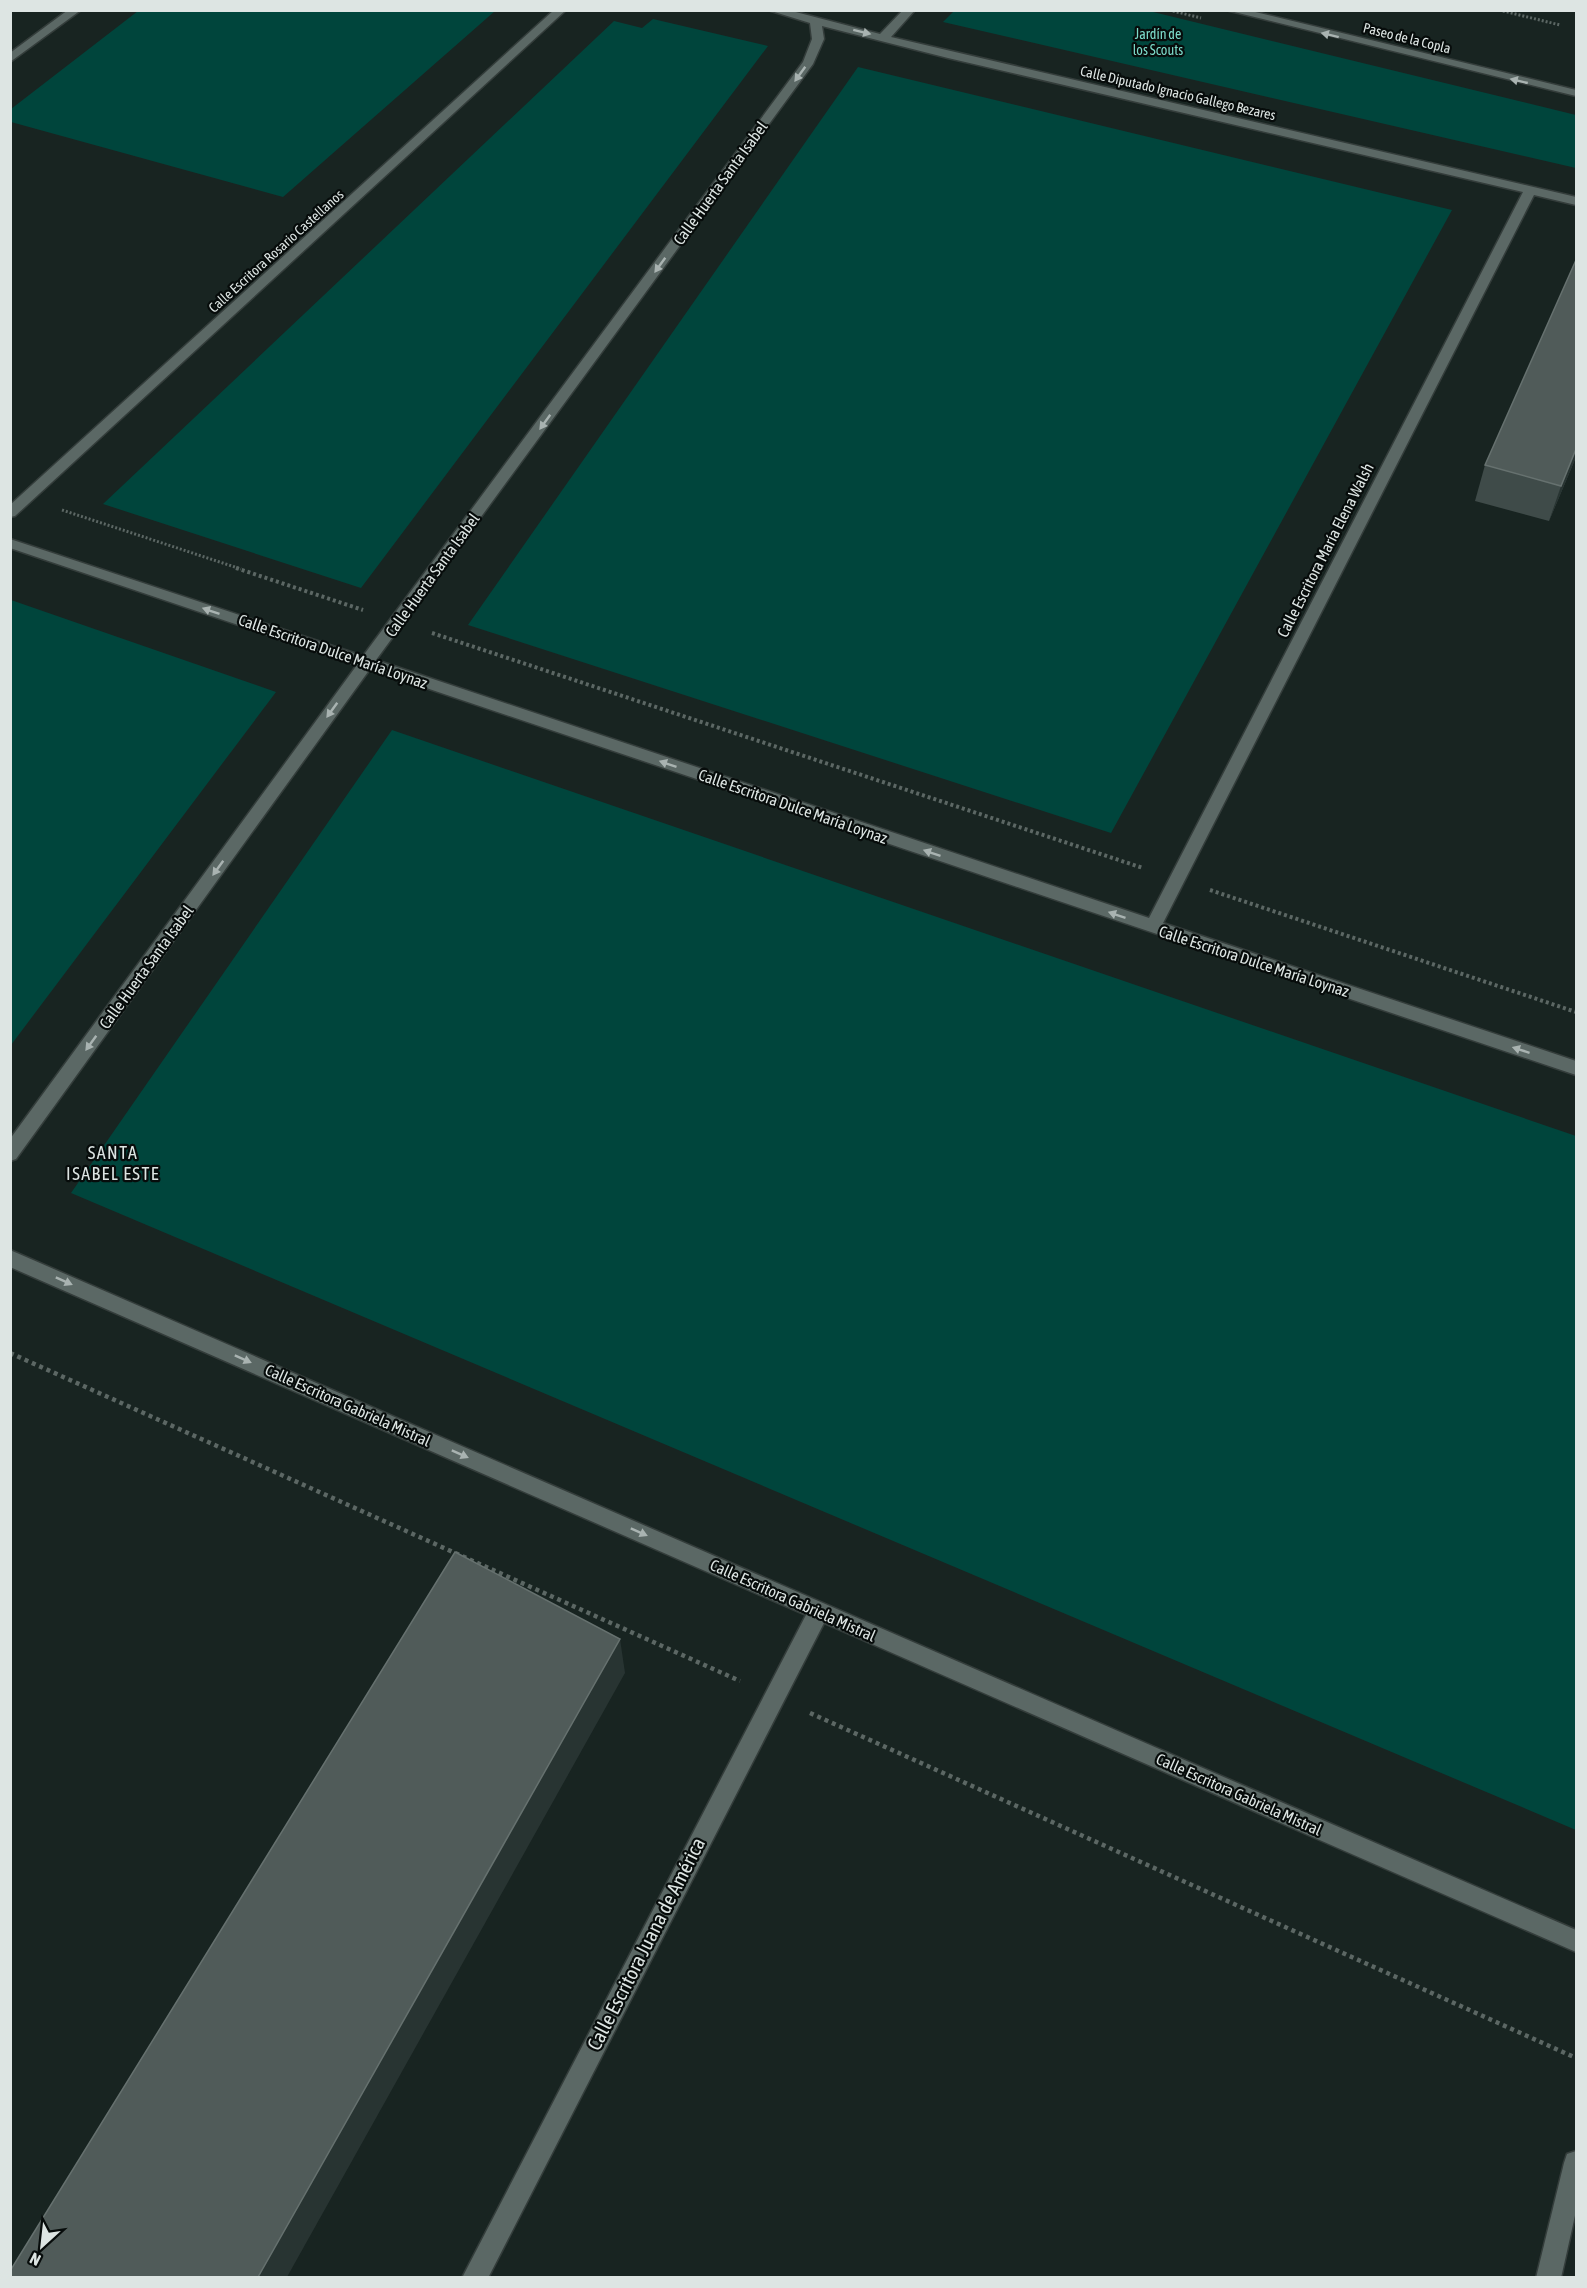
<svg xmlns="http://www.w3.org/2000/svg" width="1587" height="2288" font-family="'Asap Condensed',sans-serif">
<rect width="100%" height="100%" fill="#182421"/>
<!-- green -->
<g fill="#00453c">
<path d="M955,10L1149,11L1576,115V168L943,22Z"/>
<path d="M138,11V10L495,11L283,197L11,122V109Z"/>
<path d="M653,19L768,46L361,588L103,504L614,21L642,28Z"/>
<path d="M858,67L1452,210L1111,833L468,625Z"/>
<path d="M11,600L276,692L11,1045L10,600Z"/>
<path d="M392,730L1576,1136V1830L71,1193Z"/>
</g>
<g fill="none" stroke-linecap="round" stroke-linejoin="round">
<!-- minor casing -->
<g stroke="#343d3b" stroke-width="3">
<g id="minor">
<path d="M68,10H81L10,62V53Z"/>
<path d="M554,10H566L15,516L10,517V505Z"/>
<path d="M768,10H788L880,34L903,10H915L891,37L1576,197V205L1534,195L1163,923L1576,1061V1075L370,669L16,1159L10,1161V1139L357,665L10,548V539L363,656L803,62L812,39L810,23ZM822,26L948,58L1523,192L1149,918L376,660L813,64L824,39Z"/>
<path d="M1226,10H1247L1576,90V96Z"/>
<path d="M10,1250L1576,1930V1952L824,1623L488,2278H462L806,1615L10,1267Z"/>
<path d="M1576,2151V2211L1561,2278H1536L1564,2163L1567,2154Z"/>
</g>
</g>
<!-- path-far2 -->
<g stroke="#5c6764" stroke-width="3" stroke-dasharray="2 2" stroke-linecap="butt">
<path d="M1169,10L1201,18"/>
<path d="M1499,10L1560,25"/>
<path d="M62,510L241,569"/>
</g>
<!-- path-far1 -->
<g stroke="#5c6764" stroke-width="4" stroke-dasharray="3 3" stroke-linecap="butt">
<path d="M236,568L363,610"/>
<path d="M432,633L1143,868"/>
<path d="M1210,890L1576,1012"/>
</g>
<!-- path -->
<g stroke="#5c6764" stroke-width="4.5" stroke-dasharray="4 4" stroke-linecap="butt">
<path d="M10,1353L740,1681"/>
<path d="M810,1713L1576,2058"/>
</g>
<!-- minor -->
<use href="#minor" fill="#5b6865" fill-rule="evenodd"/>
</g>
<!-- wall -->
<path fill="#3f4b49" d="M1576,457L1549,521L1475,501L1485,465Z"/>
<!-- shaded-wall -->
<g fill="#283432">
<path d="M1576,449V457L1549,521L1561,486Z"/>
<path d="M620,1639L625,1673L287,2277H258Z"/>
</g>
<!-- building -->
<g fill="#505b59" stroke="#66716f" stroke-width="1.5">
<path d="M1576,260V449L1561,486L1485,465Z"/>
<path d="M455,1552L620,1639L258,2277H10V2271Z"/>
</g>
<!-- one-way arrows -->
<defs><path id="oneway-solid" d="M-6-.8H1V-3.2L6.5 0L1 3.2V.8H-6Z" transform="scale(1.5)"/></defs>
<g fill="#a9b3b1">
<use href="#oneway-solid" transform="translate(862 32) rotate(14)"/>
<use href="#oneway-solid" transform="translate(1330 35) rotate(-166)"/>
<use href="#oneway-solid" transform="translate(800 74) rotate(126)"/>
<use href="#oneway-solid" transform="translate(1519 81) rotate(-167)"/>
<use href="#oneway-solid" transform="translate(660 265) rotate(126)"/>
<use href="#oneway-solid" transform="translate(545 422) rotate(126)"/>
<use href="#oneway-solid" transform="translate(211 611) rotate(-161)"/>
<use href="#oneway-solid" transform="translate(332 710) rotate(126)"/>
<use href="#oneway-solid" transform="translate(668 764) rotate(-161)"/>
<use href="#oneway-solid" transform="translate(932 853) rotate(-161)"/>
<use href="#oneway-solid" transform="translate(218 868) rotate(126)"/>
<use href="#oneway-solid" transform="translate(1117 915) rotate(-161)"/>
<use href="#oneway-solid" transform="translate(91 1043) rotate(126)"/>
<use href="#oneway-solid" transform="translate(1521 1050) rotate(-162)"/>
<use href="#oneway-solid" transform="translate(64 1281) rotate(24)"/>
<use href="#oneway-solid" transform="translate(243 1359) rotate(24)"/>
<use href="#oneway-solid" transform="translate(460 1454) rotate(24)"/>
<use href="#oneway-solid" transform="translate(639 1532) rotate(24)"/>
</g>
<g text-anchor="middle" stroke-width="4.5" stroke-linejoin="round" paint-order="stroke">
<!-- far-park labels -->
<g font-size="14" fill="#7cdbca" stroke="#070c0b">
<text x="1158" y="39">Jardín de<tspan x="1158" dy="16">los Scouts</tspan></text>
</g>
<!-- far-street labels -->
<g font-size="14" fill="#dde5e3" stroke="#070c0b">
<text transform="translate(1407 38) rotate(14)" y="5">Paseo de la Copla</text>
<text transform="translate(1178 93) rotate(13)" y="5">Calle Diputado Ignacio Gallego Bezares</text>
<text transform="translate(276 251) rotate(-42)" y="5">Calle Escritora Rosario Castellanos</text>
</g>
<!-- street labels -->
<g font-size="16" fill="#dde5e3" stroke="#070c0b">
<text transform="translate(720 183) rotate(-54)" y="6">Calle Huerta Santa Isabel</text>
<text transform="translate(1325 550) rotate(-63)" y="6">Calle Escritora María Elena Walsh</text>
<text transform="translate(432 575) rotate(-54)" y="6">Calle Huerta Santa Isabel</text>
<text transform="translate(333 651) rotate(19)" y="6">Calle Escritora Dulce María Loynaz</text>
<text transform="translate(793 806) rotate(19)" y="6">Calle Escritora Dulce María Loynaz</text>
<text transform="translate(1254 961) rotate(18)" y="6">Calle Escritora Dulce María Loynaz</text>
<text transform="translate(146 967) rotate(-54)" y="6">Calle Huerta Santa Isabel</text>
<text transform="translate(348 1405) rotate(24)" y="6">Calle Escritora Gabriela Mistral</text>
<text transform="translate(793 1600) rotate(24)" y="6">Calle Escritora Gabriela Mistral</text>
<text transform="translate(1239 1794) rotate(24)" y="6">Calle Escritora Gabriela Mistral</text>
</g>
<!-- neighbourhood labels -->
<g font-size="18" letter-spacing="1.5" fill="#dde5e3" stroke="#070c0b">
<text x="113" y="1159">SANTA<tspan x="113" dy="21">ISABEL ESTE</tspan></text>
</g>
<!-- near-street labels -->
<g font-size="20" fill="#dde5e3" stroke="#070c0b">
<text transform="translate(646 1944) rotate(-63)" y="7">Calle Escritora Juana de América</text>
</g>
</g>
<!-- border -->
<rect width="1587" height="2288" fill="none" stroke="#dde5e3" stroke-width="24"/>
<!-- north arrow -->
<g transform="translate(42 2246) rotate(207)" stroke="#070c0b" stroke-width="4.5" paint-order="stroke">
<path d="M0-4.5L10 22L0 15L-10 22Z" fill="#dde5e3"/>
<text y="-9" font-size="16" font-weight="bold" text-anchor="middle" fill="#dde5e3">N</text>
</g>
</svg>
